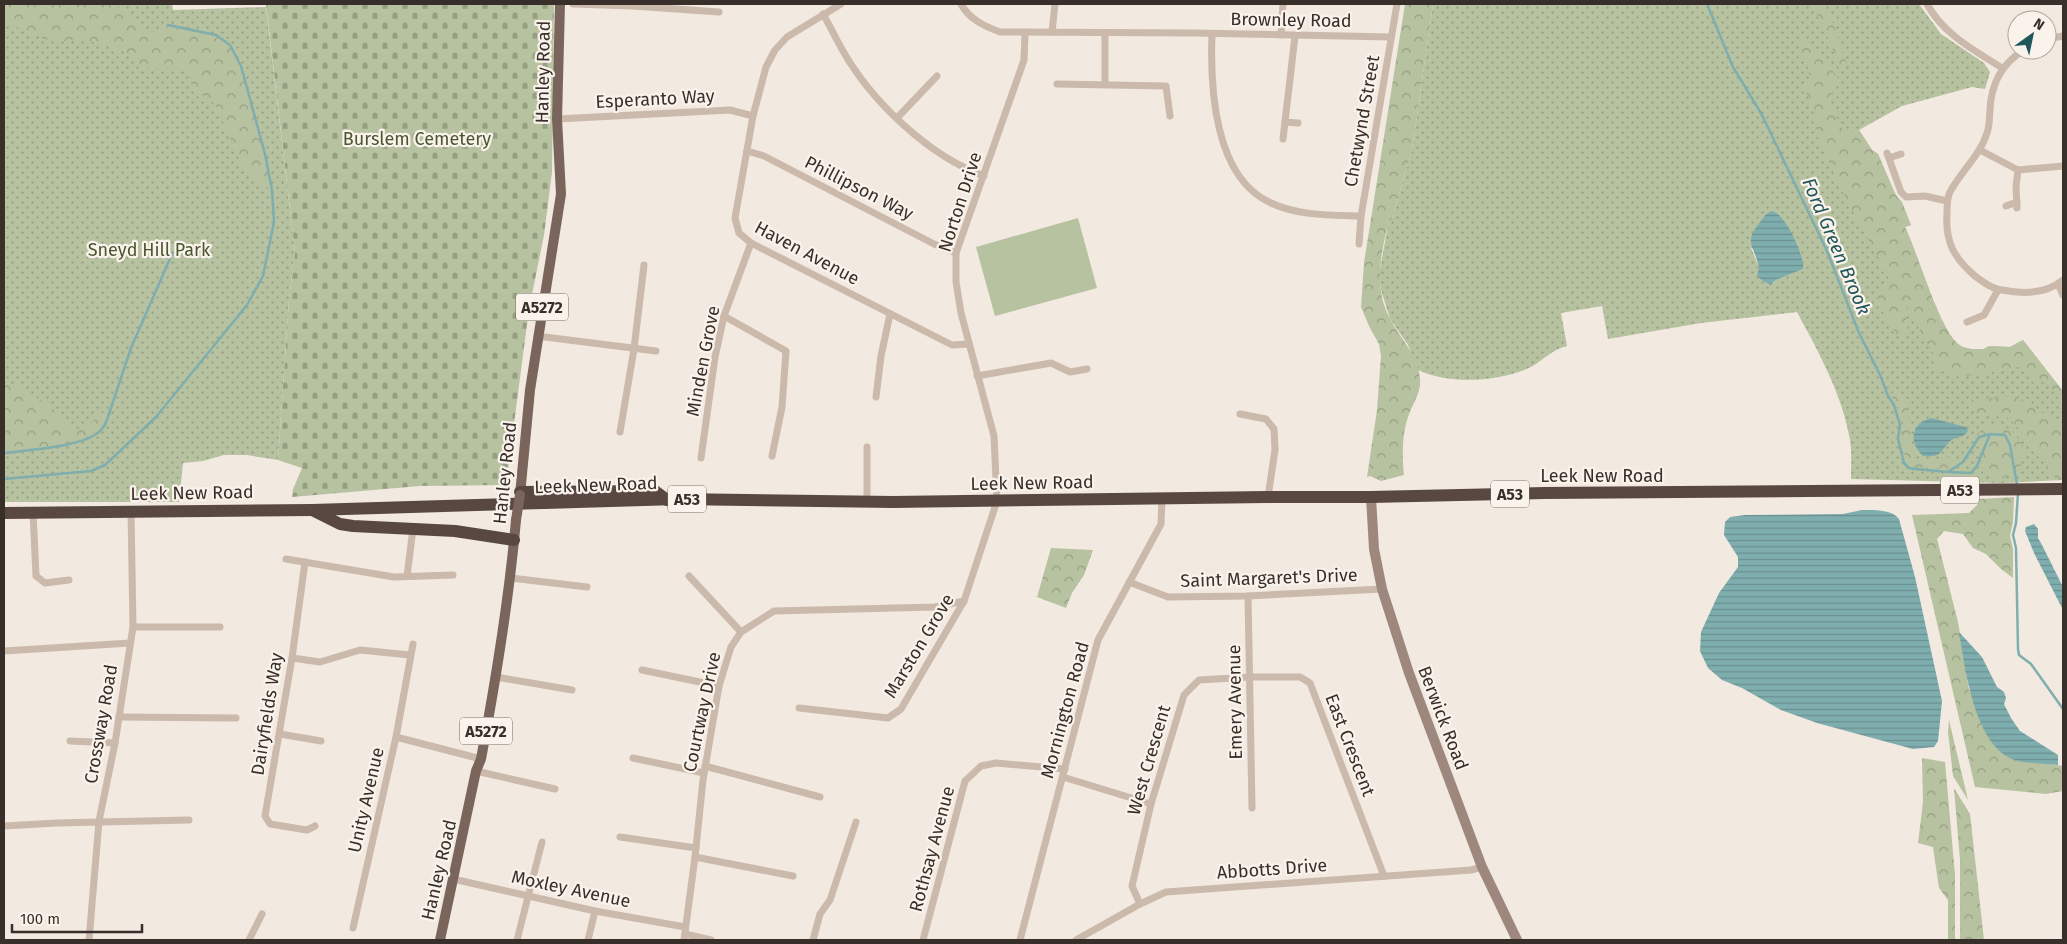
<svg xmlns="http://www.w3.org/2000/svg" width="2067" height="944" font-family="'Fira Sans',sans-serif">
<defs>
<pattern id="grass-dots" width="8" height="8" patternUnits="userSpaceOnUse" patternTransform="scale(1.25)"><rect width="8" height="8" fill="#b7c2a0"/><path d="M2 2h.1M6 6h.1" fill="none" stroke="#969e83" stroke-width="1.8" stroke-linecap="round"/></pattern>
<pattern id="forest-crowns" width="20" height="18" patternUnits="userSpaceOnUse" patternTransform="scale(1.25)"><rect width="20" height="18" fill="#b7c2a0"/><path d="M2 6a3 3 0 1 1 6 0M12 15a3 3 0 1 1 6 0" fill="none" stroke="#969e83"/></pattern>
<pattern id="cemetery-stones" width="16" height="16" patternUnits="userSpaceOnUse" patternTransform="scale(1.25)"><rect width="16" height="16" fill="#b7c2a0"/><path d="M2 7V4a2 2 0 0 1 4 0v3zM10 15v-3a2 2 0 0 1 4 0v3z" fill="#969e83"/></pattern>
<pattern id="water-rules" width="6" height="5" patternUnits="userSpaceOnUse" patternTransform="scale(1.25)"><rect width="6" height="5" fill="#7faeaf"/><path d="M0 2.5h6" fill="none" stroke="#698e8f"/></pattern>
</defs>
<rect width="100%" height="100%" fill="#f2e9e0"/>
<!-- grass -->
<g fill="url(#grass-dots)" fill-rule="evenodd">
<path d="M4,4H172L173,10L266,7L295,252L289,299L278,460L247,455H224L203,461L183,463L179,502H4Z"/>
<path d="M1433,4H1919L1941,34L1984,63L1990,72L1985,89L1972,87L1902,106L1859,130L1872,150L1878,154L1897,198L1911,225L1905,227C1918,254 1939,328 1958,344C1965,350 1976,349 1984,349L1989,346L2010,347L2023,340L2063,391V480L2001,483L1851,479C1851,466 1852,453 1850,440C1842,394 1819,353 1797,312L1701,323L1608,339L1602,306L1561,313L1567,346C1551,350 1544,360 1531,367C1500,382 1450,385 1418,370L1408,345L1390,319L1381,290L1379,275L1388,225L1392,218L1412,150ZM1751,248L1803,269L1776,280L1773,284L1759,267Z"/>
</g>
<!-- forest -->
<g fill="url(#forest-crowns)">
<path d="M4,4H114L148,32L161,31L169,27C185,31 219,34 230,47C245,64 249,97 255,119C261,142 267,165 271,190L252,176L240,161L215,104L199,93L183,69L145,68L138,66L125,52L112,47L82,39L59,42L45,39L4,22Z"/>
<path d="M1405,4H1433L1412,150L1392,218L1388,225C1380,257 1374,289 1390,319C1401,340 1422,359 1420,385C1419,396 1411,407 1408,417C1402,434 1402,457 1404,475L1381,481L1370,476L1367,477L1377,410L1381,356L1379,344L1369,326L1361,307L1364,263Z"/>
<path d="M1812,4H1823L1833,23L1847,64L1845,69L1838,63L1826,32Z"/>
<path d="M1806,37L1838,78L1834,91L1828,100L1845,134L1859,130L1872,150L1878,154L1895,194L1902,202L1911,225L1905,227C1918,254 1939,328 1958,344C1965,350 1976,349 1984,349L1989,346L2010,347L2023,340L2063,392V413C2058,397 2059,391 2043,382L2035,384L2019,367C1987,371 1970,383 1937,369L1934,355L1904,302C1902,315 1913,327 1903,339C1890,330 1881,309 1876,294L1889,277L1847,201L1826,156L1816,133L1813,107L1804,88L1810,77L1807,63L1799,53L1801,42Z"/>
<path d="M4,382C17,385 21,389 32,395C50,405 55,409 67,426L79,430L90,425L99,413H108C101,447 32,449 4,452Z"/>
<path d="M1897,391L1909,408L1908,419L1914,457C1926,463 1936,461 1948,457L1956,460L1951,469L1915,467L1908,464L1899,439C1909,427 1899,409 1892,397V393Z"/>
<path d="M2016,396L2050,417L2063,428V480H2057L2016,425L2003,414H1978L1968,405L1970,400Z"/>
<path d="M1986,426C2011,425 2011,429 2025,449L2019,471C2006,479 1996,482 1983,473L1979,446L1973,438Z"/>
<path d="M2014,497L2013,522L2010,536L2013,549V578L2001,569L1986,554L1973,548L1963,534L1944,531L1937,539L1958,622L1969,690L2012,759L2063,766V791L2046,794L1975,787L1912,515L1969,513L1977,505L1979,499Z"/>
<path d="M1051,548L1093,550L1084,575L1072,593L1066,608L1037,597Z"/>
<path d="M1949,720L1968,800L1953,776L1948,732Z"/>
<path d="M1922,758L1945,762L1955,875V940H1948V900L1939,888L1933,847L1918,843L1923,802Z"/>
<path d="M1954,788L1970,814L1984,940H1960V860Z"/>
</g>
<!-- cemetery -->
<path fill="url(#cemetery-stones)" d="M266,4H554L552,172L544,235L529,309L506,485L420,486L292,497L293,489L302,468L278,460L289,299L295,252Z"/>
<!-- pitch -->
<path fill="#b7c2a0" d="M1078,218L1097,288L995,316L976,247Z"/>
<!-- water -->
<g fill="url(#water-rules)">
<path d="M1772,211C1785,213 1805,256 1803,269L1776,280L1771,285L1763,281L1757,276C1758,271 1760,268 1758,264C1753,244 1744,242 1760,222C1764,217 1766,213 1772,211Z"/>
<path d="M1932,418L1966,427L1968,431C1964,438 1956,436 1950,441C1940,452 1941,458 1923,456C1908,442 1911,422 1932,418Z"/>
<path d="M1862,510C1873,510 1892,509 1899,519L1915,577L1942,701L1938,741L1934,747L1913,749L1817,723L1781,710L1742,688L1722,680L1708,668L1700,651L1701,632L1719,593L1738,567V557L1724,535L1725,522L1730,517L1745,515L1843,514Z"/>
<path d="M2034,524L2038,529V538L2042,545L2063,587V610L2034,553L2025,531L2026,527Z"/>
<path d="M1959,632L1982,657L1997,687L2004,692L2006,698L2004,704L2011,718L2020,731L2058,755V765C2045,763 2023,764 2012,759C1974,743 1965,668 1959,632Z"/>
</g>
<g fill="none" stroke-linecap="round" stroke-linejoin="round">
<!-- stream -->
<g stroke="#7faeaf" stroke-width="2.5">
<path d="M1707,4L1733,67L1762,115L1827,251L1859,333L1881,377L1888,396L1894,405L1900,425L1898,439L1904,463L1909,468L1915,469L1948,472L1963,462L1979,437L1990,434L2005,435L2010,445L2017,485"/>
<path d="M4,453C27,450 86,447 101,430C104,427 106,423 107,420L131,348L172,254"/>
<path d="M1950,472L1971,473L1977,466L1990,434"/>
<path d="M4,479L91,471L105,465L156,417L247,305L263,276L274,222L272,190L265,154L241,66L230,45L216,35L168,25"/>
<path d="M2018,493L2016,523L2013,535L2016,548L2018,649L2019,655L2031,664L2063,709"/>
</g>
<!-- street -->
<g stroke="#cbb9ab" stroke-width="7">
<path d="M573,4L633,6L719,12"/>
<path d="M841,4L787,37L775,50L766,67L753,116L735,218L739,233L751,243L952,345L968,344"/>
<path d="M961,4C969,19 984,26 1000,32L1193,33L1391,37"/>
<path d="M1927,4C1943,34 1974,50 2002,68"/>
<path d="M823,14C830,26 836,39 843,51C872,102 929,156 984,176"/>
<path d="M1052,32L1055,4"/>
<path d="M1212,34C1210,87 1214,178 1271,203C1299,216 1331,215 1361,216"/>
<path d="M1281,35L1283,4"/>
<path d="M2047,39L2063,36"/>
<path d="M2024,50C2001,64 1991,84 1990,110C1989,118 1990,125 1987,133C1980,156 1960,172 1949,194C1947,200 1947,207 1947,213C1945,242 1954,258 1975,276C1983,282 1992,289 2002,290C2022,294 2046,294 2063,280"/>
<path d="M1057,84L1166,86L1170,116"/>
<path d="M1105,84V33"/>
<path d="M897,118L937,76"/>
<path d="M557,119L730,110L753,116"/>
<path d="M1285,122L1298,123"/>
<path d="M1283,139L1295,36"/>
<path d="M1980,150L2018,170L2063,166"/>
<path d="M747,151L764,156L934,244L956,253"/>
<path d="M1887,153L1901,192L1906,197L1925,196L1947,201"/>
<path d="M1889,158L1901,154"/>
<path d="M2006,206L2017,202"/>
<path d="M2017,208L2016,187L2018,170"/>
<path d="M1359,244L1361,216L1397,4"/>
<path d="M2058,284L2063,295"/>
<path d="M724,316L786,351L782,407L772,456"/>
<path d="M1967,322L1984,315L1998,290"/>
<path d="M537,336L656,351"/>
<path d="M977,376L1051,363L1070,372L1087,369"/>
<path d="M876,397L881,356L890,314"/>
<path d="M1240,414L1266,419L1274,429L1275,450L1268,497"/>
<path d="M620,432L634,349L644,265"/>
<path d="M867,447V502"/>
<path d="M701,458L715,357L724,316L751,243"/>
<path d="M33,512L36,576L45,583L69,580"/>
<path d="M286,559L394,577L453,575"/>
<path d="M305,562L292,658L265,816L270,824L307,830L315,826"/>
<path d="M407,576L413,529"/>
<path d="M689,576L741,632"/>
<path d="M511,578L587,587"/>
<path d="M1129,582L1168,597L1248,596L1382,589"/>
<path d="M1248,596L1252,808"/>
<path d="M133,627H220"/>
<path d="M4,651L130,643"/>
<path d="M292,658L320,662L360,650L410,655"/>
<path d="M642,670L719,686"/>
<path d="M496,677L572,690"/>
<path d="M799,708L888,718L901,709L964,601L997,501L994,436L961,313L956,282V253L1024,60L1025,34"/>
<path d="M119,717L236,718"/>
<path d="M280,734L321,741"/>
<path d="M396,737L481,759"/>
<path d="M70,741L115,743"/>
<path d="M633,758L704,773"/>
<path d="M705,766L820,797"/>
<path d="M476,771L555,789"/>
<path d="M1063,777L1151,804"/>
<path d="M4,826L57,823L189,820"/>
<path d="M620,837L696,848"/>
<path d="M695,857L793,876"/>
<path d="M453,879L595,911L685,927"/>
<path d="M1140,904L1132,886L1151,804L1184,695L1199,680L1250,677H1300L1310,683L1384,876"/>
<path d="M353,928L396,737L413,644"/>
<path d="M685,934L711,940"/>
<path d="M89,940L99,821L115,743L133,627L131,512"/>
<path d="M249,940L262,914"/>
<path d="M517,940L542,842"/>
<path d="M588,940L595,911"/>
<path d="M684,940L695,857L703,780L719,686L731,647L741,632L774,611L935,607L964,601"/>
<path d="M813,940L820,914L830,900L856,822"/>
<path d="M923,940L965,781L981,766L996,763L1065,769"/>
<path d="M1020,940L1098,640L1161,524L1162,499"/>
<path d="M1076,940L1140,904L1166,892L1471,870L1482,867"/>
</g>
<!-- secondary -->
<path stroke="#9e887d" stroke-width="10" d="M1371,497L1374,549L1382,589L1409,673L1482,867L1517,940"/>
<!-- primary -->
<g stroke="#7a655c" stroke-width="10">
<path d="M520,495L530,390L561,194L557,119L560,4"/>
<path d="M440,940L476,771L481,759C496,679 509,600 516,520"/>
</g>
<!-- highway -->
<g stroke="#594842" stroke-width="12">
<path d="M520,492L655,491L667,500"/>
<path d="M312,510L340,524L353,526L455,531L514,540"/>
<path d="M4,513L312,510L677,499L893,502L1268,497H1371L1545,493L2063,489"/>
</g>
<!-- primary-bridge -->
<path stroke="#7a655c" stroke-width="10" d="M516,520L520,495"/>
</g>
<g text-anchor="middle" stroke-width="4.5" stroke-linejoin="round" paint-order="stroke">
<!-- shield labels -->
<g fill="#faf3ec" stroke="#736a64" stroke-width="1">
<rect x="516" y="293.5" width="52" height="27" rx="4"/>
<rect x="1941" y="476.5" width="38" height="27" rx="4"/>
<rect x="1491" y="480.5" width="38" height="27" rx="4"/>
<rect x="668" y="485.5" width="38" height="27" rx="4"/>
<rect x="460" y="717.5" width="52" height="27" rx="4"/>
</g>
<g font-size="16" font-weight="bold" fill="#392f2a">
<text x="542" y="313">A5272</text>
<text x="1960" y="496">A53</text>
<text x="1510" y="500">A53</text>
<text x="687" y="505">A53</text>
<text x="486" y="737">A5272</text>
</g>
<!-- street labels -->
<g font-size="18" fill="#392f2a" stroke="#faf3ec">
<text transform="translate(1291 20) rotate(1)" y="6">Brownley Road</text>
<text transform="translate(543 72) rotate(-89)" y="6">Hanley Road</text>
<text transform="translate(655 99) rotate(-3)" y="6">Esperanto Way</text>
<text transform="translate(1362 121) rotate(-80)" y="6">Chetwynd Street</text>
<text transform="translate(859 188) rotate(27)" y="6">Phillipson Way</text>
<text transform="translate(960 202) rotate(-72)" y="6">Norton Drive</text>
<text transform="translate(807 253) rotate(28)" y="6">Haven Avenue</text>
<text transform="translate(703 361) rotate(-79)" y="6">Minden Grove</text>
<text transform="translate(505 473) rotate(-84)" y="6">Hanley Road</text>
<text x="1602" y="482">Leek New Road</text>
<text transform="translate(1032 483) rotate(-1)" y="6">Leek New Road</text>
<text transform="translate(596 485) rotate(-2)" y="6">Leek New Road</text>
<text transform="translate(192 493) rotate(-1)" y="6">Leek New Road</text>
<text transform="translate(1269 578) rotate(-2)" y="6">Saint Margaret's Drive</text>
<text transform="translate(919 646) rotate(-59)" y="6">Marston Grove</text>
<text transform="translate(1235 702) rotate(-91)" y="6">Emery Avenue</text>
<text transform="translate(1065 710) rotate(-75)" y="6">Mornington Road</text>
<text transform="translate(702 712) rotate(-78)" y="6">Courtway Drive</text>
<text transform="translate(267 714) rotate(-81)" y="6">Dairyfields Way</text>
<text transform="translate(1443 718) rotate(69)" y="6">Berwick Road</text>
<text transform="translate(101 724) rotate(-80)" y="6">Crossway Road</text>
<text transform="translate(1350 745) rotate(69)" y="6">East Crescent</text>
<text transform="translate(1149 760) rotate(-74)" y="6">West Crescent</text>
<text transform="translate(366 800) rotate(-77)" y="6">Unity Avenue</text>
<text transform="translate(932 849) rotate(-75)" y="6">Rothsay Avenue</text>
<text transform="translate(1272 869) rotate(-4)" y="6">Abbotts Drive</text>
<text transform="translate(439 870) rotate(-77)" y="6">Hanley Road</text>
<text transform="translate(571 889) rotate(12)" y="6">Moxley Avenue</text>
</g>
<!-- park labels -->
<g font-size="18" fill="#49562f" stroke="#faf3ec">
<text x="417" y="145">Burslem Cemetery</text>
<text x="149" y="256">Sneyd Hill Park</text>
</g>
<!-- water labels -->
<g font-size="19" font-style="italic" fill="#21575a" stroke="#faf3ec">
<text transform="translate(1837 246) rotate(67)" y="7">Ford Green Brook</text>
</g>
</g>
<!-- border -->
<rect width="2067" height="944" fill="none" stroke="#392f2a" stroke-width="10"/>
<!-- north arrow -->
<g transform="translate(2032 35) rotate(33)"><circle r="24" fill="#faf3ec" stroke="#ada59e"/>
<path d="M0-4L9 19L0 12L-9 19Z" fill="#21575a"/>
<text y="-8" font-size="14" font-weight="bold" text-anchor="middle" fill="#392f2a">N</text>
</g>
<!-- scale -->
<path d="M12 924v8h130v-8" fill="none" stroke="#392f2a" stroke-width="2.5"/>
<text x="20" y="924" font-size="15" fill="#392f2a" stroke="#faf3ec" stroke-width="4" paint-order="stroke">100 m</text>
</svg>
